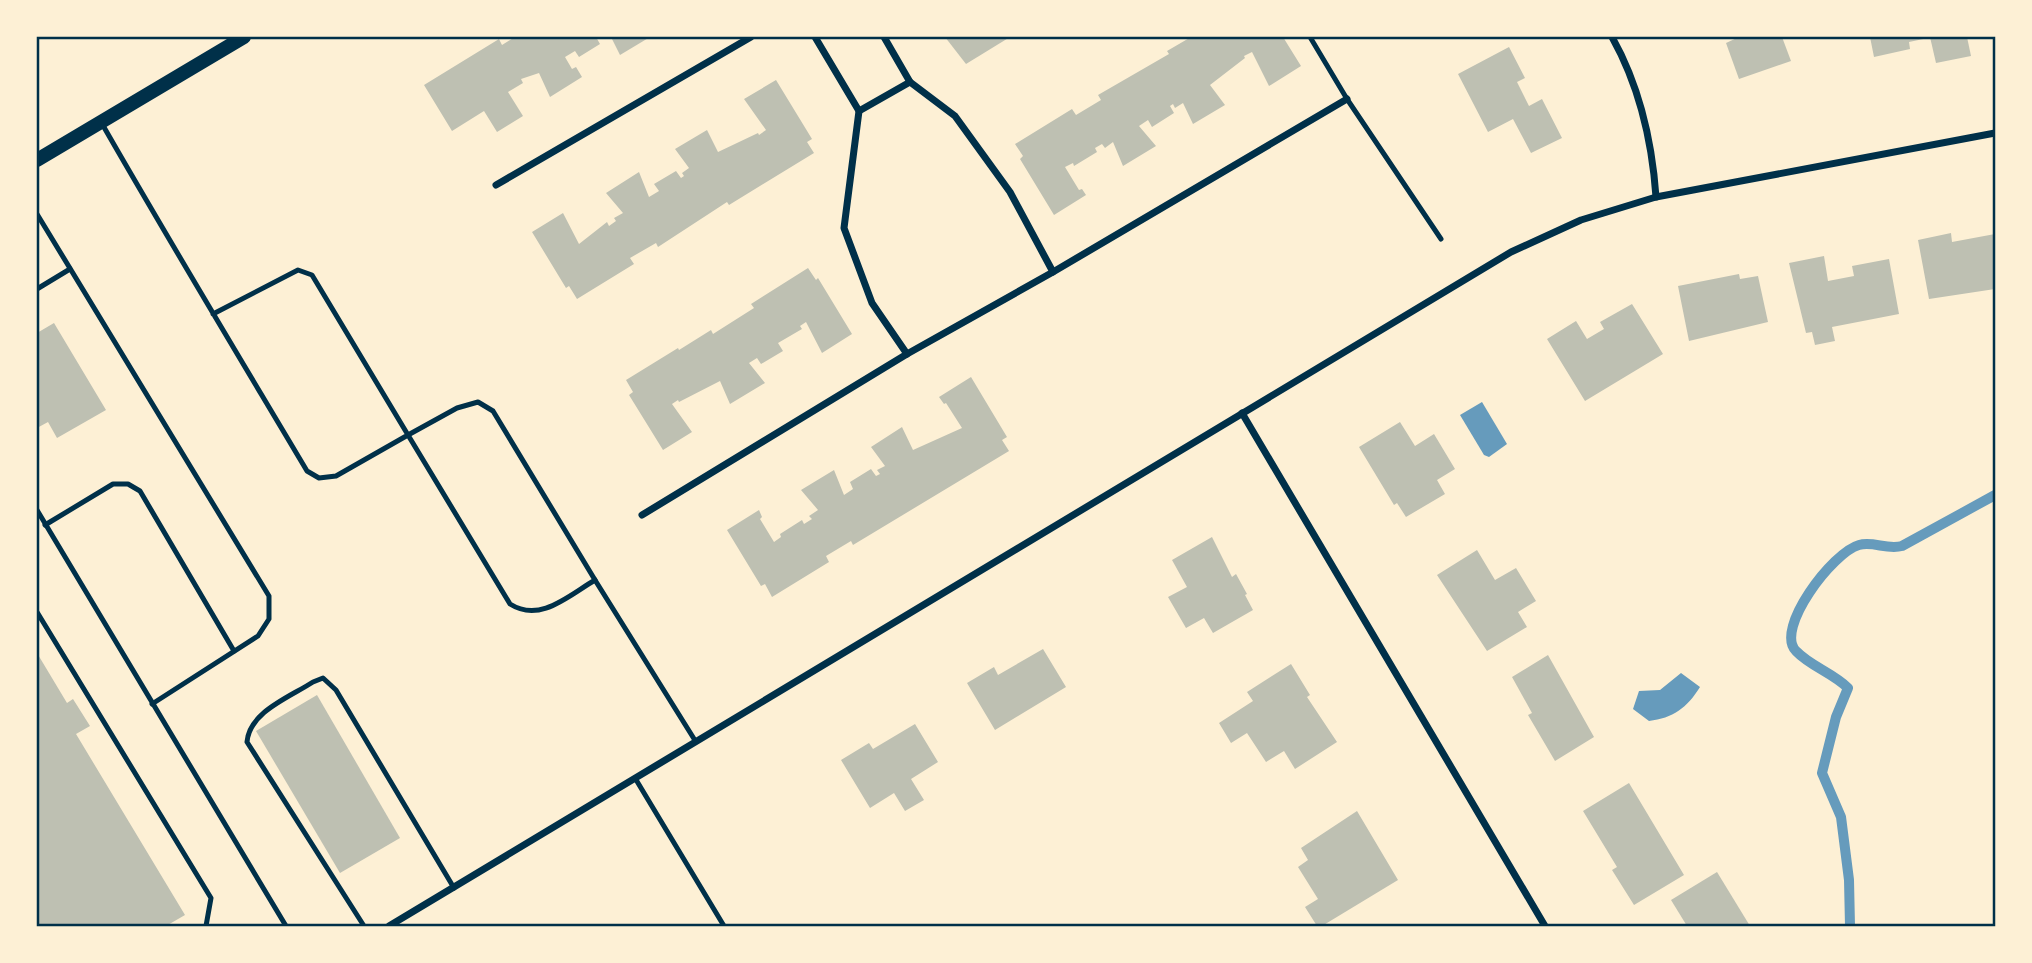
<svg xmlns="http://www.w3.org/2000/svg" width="2032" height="963" font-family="Helvetica,sans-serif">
<rect width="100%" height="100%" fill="#fdf0d5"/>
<!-- water -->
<g fill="#669bbc">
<path d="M1482,402L1507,444L1489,457L1484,455L1460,415Z"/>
<path d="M1681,673L1700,687C1687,708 1673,718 1649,721L1633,709L1639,691L1660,690Z"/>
</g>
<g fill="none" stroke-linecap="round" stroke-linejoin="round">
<!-- stream -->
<path stroke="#669bbc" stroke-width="10" d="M1850,926L1849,880L1841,817L1822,773L1836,717L1848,688C1833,673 1810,666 1796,651C1774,629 1833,552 1859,545C1873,541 1887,550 1902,546L1995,495"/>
</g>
<!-- building -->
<g fill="#bec0b2">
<path d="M515,37H596L600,44L579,57L575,51L565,57L572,69L576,67L582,77L550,97L539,73L521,79L523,83L508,92L523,116L497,132L484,111L452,131L424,85L499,39L502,45Z"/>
<path d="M611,37H650L620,55Z"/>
<path d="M945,37H1010L966,64Z"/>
<path d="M1191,37H1283L1301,66L1269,86L1252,52L1244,56L1245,58L1210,85L1225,105L1193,124L1183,103L1175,108L1173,104L1170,106L1174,113L1152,127L1148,120L1139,126L1156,146L1123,166L1113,142L1105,148L1102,144L1095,148L1097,152L1074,166L1073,163L1065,167L1079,190L1082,189L1086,195L1054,215L1020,159L1023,156L1015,144L1072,109L1076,115L1101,100L1098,95L1169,54L1167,51Z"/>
<path d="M1739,37H1782L1791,61L1739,79L1726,43Z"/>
<path d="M1870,37H1928V38L1909,42L1910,49L1874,57Z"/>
<path d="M1930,37H1967L1971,56L1936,63Z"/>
<path d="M1509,47L1525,78L1517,82L1529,106L1542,99L1562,138L1531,153L1513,119L1488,132L1458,74Z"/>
<path d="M776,80L812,139L807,142L814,153L729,205L727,202L658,247L656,243L630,258L634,264L577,299L569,286L566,288L532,232L563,213L579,244L607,222L609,226L616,221L614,218L623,213L606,193L639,172L649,197L659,191L654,184L676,171L681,178L684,176L682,173L689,168L675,149L707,130L718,152L758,133L759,135L766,130L744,99Z"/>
<path d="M1951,233L1952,242L1995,234V289L1929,299L1918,240Z"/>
<path d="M1824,256L1828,281L1854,276L1852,266L1889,259L1899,314L1832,327L1835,341L1815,345L1812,332L1806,333L1789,263Z"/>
<path d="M808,268L816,280L818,278L852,334L822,353L806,322L800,326L802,329L778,343L783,351L761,364L757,358L749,363L765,383L730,404L720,381L679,402L678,400L672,404L692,432L663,450L629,395L633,392L626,380L678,348L679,350L711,330L713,334L754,308L751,304Z"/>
<path d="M1739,274L1740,279L1758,276L1768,322L1689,341L1678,286Z"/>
<path d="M1632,304L1663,354L1585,401L1547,339L1576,321L1587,339L1604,329L1600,322Z"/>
<path d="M54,323L106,410L57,438L48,422L37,428V333Z"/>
<path d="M971,377L1007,437L1002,440L1009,451L853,545L851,541L826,556L829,562L772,597L765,584L761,586L727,530L759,510L762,517L760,519L774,542L781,537L780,534L802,520L804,524L812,519L809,516L818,510L801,490L834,470L844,495L853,489L850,482L871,469L876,476L880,474L877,470L885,466L871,447L902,427L913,450L962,428L946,403L944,404L939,397Z"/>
<path d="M1400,422L1415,446L1434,434L1455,469L1437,480L1445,494L1406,517L1397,503L1394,505L1359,447Z"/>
<path d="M1212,537L1232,577L1236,574L1247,594L1245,595L1253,610L1213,633L1204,618L1186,628L1168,597L1187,587L1172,560Z"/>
<path d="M1477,550L1495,580L1516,568L1536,601L1518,612L1527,627L1487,651L1437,575Z"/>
<path d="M1043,649L1066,687L995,730L967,683L994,667L998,675Z"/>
<path d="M37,653L67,703L73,699L90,726L76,734L185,915L166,926H37Z"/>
<path d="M1548,655L1594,737L1555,761L1528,715L1532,713L1512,677Z"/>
<path d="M1291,664L1310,695L1307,697L1337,742L1295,769L1284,751L1266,762L1247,733L1231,743L1219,723L1253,701L1247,692Z"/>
<path d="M317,695L400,838L340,873L256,731Z"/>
<path d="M915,724L938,762L911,779L924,800L905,811L894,793L870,808L841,760L869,743L873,749Z"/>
<path d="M1629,783L1684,875L1634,905L1612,870L1617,867L1583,811Z"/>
<path d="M1357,811L1398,880L1322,926H1317L1305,907L1318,899L1298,867L1308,860L1301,848Z"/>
<path d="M1717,872L1750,926H1687L1671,900Z"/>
</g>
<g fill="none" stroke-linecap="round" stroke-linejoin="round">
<!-- service -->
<g stroke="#003049" stroke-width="5">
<path d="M1310,37L1347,99L1441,239"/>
<path d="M101,122C168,239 238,355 307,471L319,478L336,476L408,435L510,604C540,623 568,596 595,580L493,411L478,402L457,408L408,435L312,275L298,270L213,314"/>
<path d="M37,214L269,596V619L258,636L152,704"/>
<path d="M37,289L70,269"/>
<path d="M37,510L286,926"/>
<path d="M45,525L113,484H128L140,491L234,651"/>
<path d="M595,580L696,742"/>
<path d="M37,612L211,898L206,926"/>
<path d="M635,778L724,926"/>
<path d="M364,926L247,742C249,712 290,697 313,682L323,678L336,690L454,888"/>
</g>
<!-- minor -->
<g stroke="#003049" stroke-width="7">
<path d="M815,37L859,111L844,228L872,303L907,354"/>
<path d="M884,37L910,82L955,116L1010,192L1053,272"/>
<path d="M1612,37C1640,87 1652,140 1656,197"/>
<path d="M859,111L910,82"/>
<path d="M496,185L751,37"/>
<path d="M1242,413L1545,926"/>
<path d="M642,515L907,354L1053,272L1347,99"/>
<path d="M389,926L1511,252L1581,220L1656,197L1995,133"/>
</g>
<!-- secondary -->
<path stroke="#003049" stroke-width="14" d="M37,160L244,37"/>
</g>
<!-- border -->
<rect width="2032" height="963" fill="none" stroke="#fdf0d5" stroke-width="77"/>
<rect x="38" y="38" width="1956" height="887" fill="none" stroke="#003049" stroke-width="2.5"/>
</svg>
